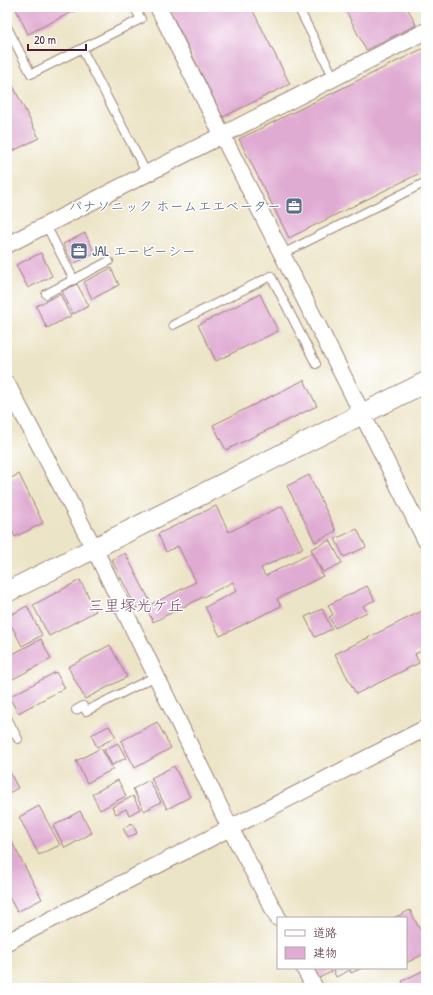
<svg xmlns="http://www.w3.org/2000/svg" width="433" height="995" font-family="'Patrick Hand','Klee One',sans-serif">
<rect width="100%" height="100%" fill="#fff"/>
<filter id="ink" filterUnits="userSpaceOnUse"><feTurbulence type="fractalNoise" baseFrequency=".025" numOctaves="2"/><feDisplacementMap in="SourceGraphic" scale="8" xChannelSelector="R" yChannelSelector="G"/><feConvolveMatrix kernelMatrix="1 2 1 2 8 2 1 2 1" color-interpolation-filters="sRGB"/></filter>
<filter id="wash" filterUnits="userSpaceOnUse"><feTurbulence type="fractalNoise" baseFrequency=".012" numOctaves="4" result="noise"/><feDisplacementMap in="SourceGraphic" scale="16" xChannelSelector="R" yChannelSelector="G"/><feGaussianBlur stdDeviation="0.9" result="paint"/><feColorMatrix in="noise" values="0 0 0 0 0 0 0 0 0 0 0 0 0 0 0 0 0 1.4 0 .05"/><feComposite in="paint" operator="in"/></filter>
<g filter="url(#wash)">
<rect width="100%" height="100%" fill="#ece4c6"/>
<g id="blocks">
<!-- building -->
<g fill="#e0abd3">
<path d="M15,7H82L28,34Z"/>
<path d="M168,7H251L290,84L223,117Z"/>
<path d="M344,7H407L416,25L366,50Z"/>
<path d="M426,47V170L289,238L239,139Z"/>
<path d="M9,78L39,138L7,154V79Z"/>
<path d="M85,233L95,253L73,264L63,244Z"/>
<path d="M41,253L52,276L28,288L16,265Z"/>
<path d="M111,268L119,285L92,299L84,282Z"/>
<path d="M77,284L89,306L73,314L62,291Z"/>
<path d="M60,294L71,316L47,328L36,306Z"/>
<path d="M260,294L278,331L216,361L198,325Z"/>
<path d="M304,380L317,406L226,450L213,425Z"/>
<path d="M19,474L43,523L15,537L7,520V480Z"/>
<path d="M309,475L336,531L315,542L287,486Z"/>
<path d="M216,506L229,532L282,506L303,548L261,568L265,576L312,553L323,576L277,599L281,606L220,636L205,607L237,591L233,582L153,622L146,607L196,582L178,546L166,552L158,534Z"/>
<path d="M357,529L366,547L344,557L335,539Z"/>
<path d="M330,540L342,563L323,572L311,549Z"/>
<path d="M125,553L150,601L136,608L112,560Z"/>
<path d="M80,580L96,611L49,636L33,605Z"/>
<path d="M367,586L375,600L363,606L367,612L335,628L329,617L333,615L328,605Z"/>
<path d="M27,606L42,635L22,646L7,617Z"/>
<path d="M322,609L332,629L315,637L305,617Z"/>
<path d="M426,609V649L415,654L419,663L356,694L335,654Z"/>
<path d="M41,639L51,659L7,682V657Z"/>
<path d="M110,645L127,677L85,699L68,667Z"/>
<path d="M56,672L65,688L18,713L9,697Z"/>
<path d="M157,722L171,748L135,768L121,741Z"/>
<path d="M109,726L116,737L97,747L91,735Z"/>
<path d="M118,743L126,758L112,765L104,750Z"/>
<path d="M101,748L113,769L87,783L76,761Z"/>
<path d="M174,766L190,797L167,809L151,778Z"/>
<path d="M7,767L18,788L7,794Z"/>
<path d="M118,780L126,796L100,810L92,794Z"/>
<path d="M149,780L161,802L144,811L133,789Z"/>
<path d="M133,796L140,809L129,815L126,809L116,814L112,807Z"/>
<path d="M39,806L60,845L39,855L19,817Z"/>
<path d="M80,811L92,833L65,848L53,826Z"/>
<path d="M132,823L137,833L128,838L123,828Z"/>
<path d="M7,833L42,899L17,912L7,893Z"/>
<path d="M410,910L426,942V953L406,963V918H394Z"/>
<path d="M309,968H329L331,972L315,980Z"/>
<path d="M332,968H362L351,973L350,970L336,977Z"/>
<path d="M422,971L426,979V988H405L402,981Z"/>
</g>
</g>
</g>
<g filter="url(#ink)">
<use href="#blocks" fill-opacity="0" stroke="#9b8278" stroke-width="1"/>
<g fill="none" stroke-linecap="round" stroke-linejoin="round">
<!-- service casing -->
<g stroke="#9b8278" stroke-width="10">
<g id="service">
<path d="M298,7L334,78"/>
<path d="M7,27L31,74L141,19L134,7"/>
<path d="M82,49L147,174"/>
<path d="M46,225L74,280"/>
<path d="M282,254L426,182"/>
<path d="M46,294L109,261"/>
<path d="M173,325L271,276L316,364"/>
<path d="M76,710L83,706L86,711L156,676"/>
<path d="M7,718L18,739"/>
</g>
</g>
<!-- minor casing -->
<g stroke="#9b8278" stroke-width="18">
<g id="minor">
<path d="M158,7L426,541"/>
<path d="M7,245L426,31"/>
<path d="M7,384L94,548L230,828L278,918"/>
<path d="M7,942L426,728"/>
<path d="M304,968L315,988"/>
</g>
</g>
<!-- tertiary casing -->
<g stroke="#9b8278" stroke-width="22">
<path id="tertiary" d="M7,592L426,382"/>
</g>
<!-- service -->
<use href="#service" stroke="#fff" stroke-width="8"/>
<!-- minor -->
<use href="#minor" stroke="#fff" stroke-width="16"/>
<!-- tertiary -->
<use href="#tertiary" stroke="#fff" stroke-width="20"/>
</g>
</g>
<!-- icons -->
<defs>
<g id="office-square" transform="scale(0.9)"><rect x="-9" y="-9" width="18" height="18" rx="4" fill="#5c6f8a" stroke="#fff"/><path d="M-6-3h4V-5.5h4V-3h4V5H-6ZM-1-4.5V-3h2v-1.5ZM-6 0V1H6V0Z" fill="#fff"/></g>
</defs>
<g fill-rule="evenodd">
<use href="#office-square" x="294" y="206"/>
<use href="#office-square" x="79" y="251"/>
</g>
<g text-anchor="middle" stroke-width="3" stroke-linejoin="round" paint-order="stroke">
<!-- service labels -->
<g font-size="14" fill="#4e5e75" stroke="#fff" text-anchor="end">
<text x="281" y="211">パナソニック ホームエエベーター</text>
<text x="92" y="256" text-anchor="start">JAL エービーシー</text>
</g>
<!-- quarter labels -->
<g font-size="16" fill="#7e5066" stroke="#fff">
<text x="136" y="611">三里塚光ケ丘</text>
</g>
</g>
<!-- margin -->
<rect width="433" height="995" fill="none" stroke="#fff" stroke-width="24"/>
<!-- legend -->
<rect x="277" y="917" width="130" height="52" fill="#ffffff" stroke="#b7a5aa"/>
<rect x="285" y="930" width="20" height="6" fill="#ffffff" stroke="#b7a5aa"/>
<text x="313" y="937" font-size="12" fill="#4a1f2b">道路</text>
<rect x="285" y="947" width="20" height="12" fill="#e0abd3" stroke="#b7a5aa"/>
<text x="313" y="957" font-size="12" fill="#4a1f2b">建物</text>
<!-- scale -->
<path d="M28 44v6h58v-6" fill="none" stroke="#4a1f2b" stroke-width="2"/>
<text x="34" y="44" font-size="12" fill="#4a1f2b" stroke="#ffffff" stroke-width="3" paint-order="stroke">20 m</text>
</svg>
